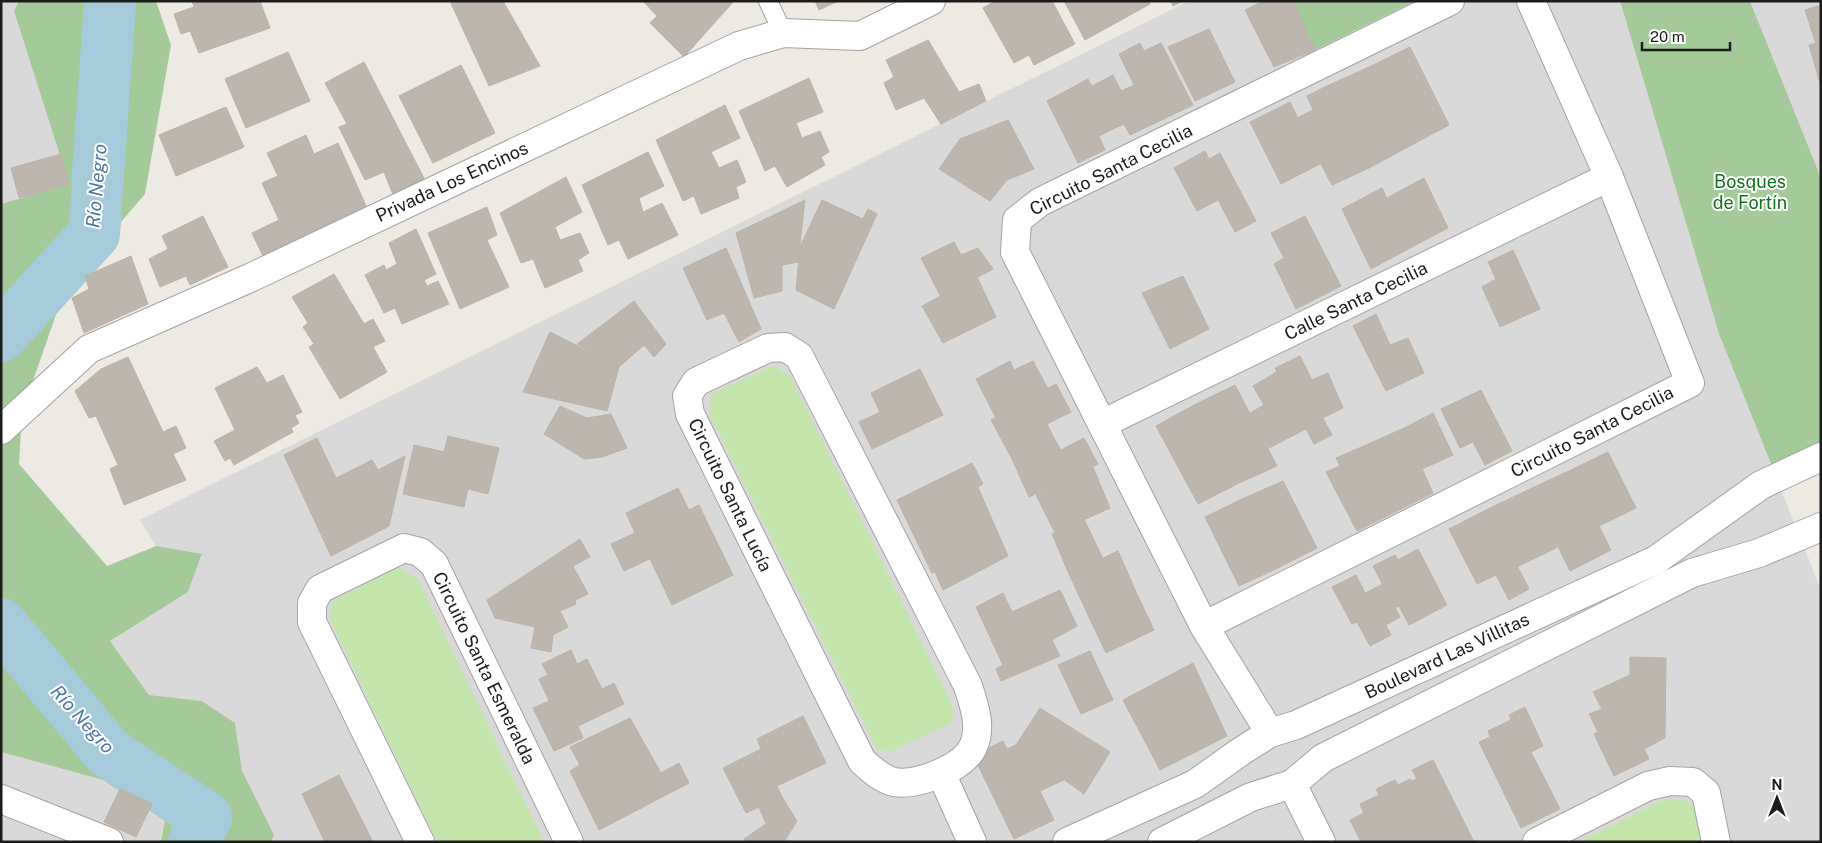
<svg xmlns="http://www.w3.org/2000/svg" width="1822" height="843" font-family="'Public Sans',sans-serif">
<rect width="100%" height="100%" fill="#edeae3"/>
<!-- residential -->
<g fill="#dad9d9">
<path d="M1,1H19L14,11L69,184L1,204Z"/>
<path d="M1189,1H1293L1315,50L1415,1H1620L1719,334L1821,590V842H271L273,835L241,771L235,723L202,701L149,695L110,641L188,592L202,555L156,546L140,520Z"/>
<path d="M1750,1H1821V178Z"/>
<path d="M1,752L169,798L161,842H1Z"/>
</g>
<!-- grass -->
<g fill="#c4e5ab">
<path d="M774,365L791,377L948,696L954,712L951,723L890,752L877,749L710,415L711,394Z"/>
<path d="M397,566L418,579L544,842H437L330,620L332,602Z"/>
<path d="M1681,798L1693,805L1702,842H1579L1662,800Z"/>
</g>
<!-- forest -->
<g fill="#a5ca99">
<path d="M19,1H156L171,45L145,194L66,286L22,412L19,464L107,566L156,546L202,554L188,592L110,641L149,695L202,701L235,723L242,771L274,835L271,842H161L169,798L1,752V204L69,184L14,11Z"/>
<path d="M1293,1H1415L1315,50Z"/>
<path d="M1620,1H1750L1821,178V442L1771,464L1719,334Z"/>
</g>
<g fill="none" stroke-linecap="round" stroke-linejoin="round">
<!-- river -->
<g stroke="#a5cad9" stroke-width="52">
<path d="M1,336L94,234L110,1"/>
<path d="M1,624L108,752L206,817L194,842"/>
</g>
</g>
<!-- building -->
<g fill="#bdb6af" stroke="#beb2a6">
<path d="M192,1H260L270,28L199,53L190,31L181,34L174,14L194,7Z"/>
<path d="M450,1H503L540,66L489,86Z"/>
<path d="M643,1H734L684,57L650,23L657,16Z"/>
<path d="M815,1H838L819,10Z"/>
<path d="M995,1H1052L1075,44L1034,65L1029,55L1014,63L983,8Z"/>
<path d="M1064,1H1149L1150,4L1085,40Z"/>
<path d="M1171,1H1183L1173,6Z"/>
<path d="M1263,1H1293L1315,50L1274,67L1245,10Z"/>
<path d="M1821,5V42L1816,44L1805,10Z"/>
<path d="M1209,29L1235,82L1195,101L1168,47Z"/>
<path d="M928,40L959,92L979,84L986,101L941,124L924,98L896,110L884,83L894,77L886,60Z"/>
<path d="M1821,42V82L1820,83L1809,45Z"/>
<path d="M1140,43L1144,51L1161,43L1193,105L1130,135L1124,124L1113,129L1092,86L1113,75L1121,91L1134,85L1119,54Z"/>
<path d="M1410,47L1449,125L1406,148L1369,67Z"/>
<path d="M288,52L310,101L246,128L225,79Z"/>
<path d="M364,62L426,182L394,197L384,172L365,180L339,127L347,124L325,83Z"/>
<path d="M461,65L495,133L433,163L399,96Z"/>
<path d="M1369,67L1406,148L1369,168L1329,85Z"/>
<path d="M809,78L823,112L796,123L802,138L820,131L829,152L821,157L825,165L787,187L775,166L765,171L739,111Z"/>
<path d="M1088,79L1113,129L1099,136L1105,150L1078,163L1047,101Z"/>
<path d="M1329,85L1369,168L1332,185L1297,118L1313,110L1307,96Z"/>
<path d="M1290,102L1320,164L1281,184L1250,122Z"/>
<path d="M725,105L740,138L711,152L719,168L737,160L746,182L736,187L739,198L701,214L694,196L683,201L656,140Z"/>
<path d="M226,107L244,147L176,176L159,135Z"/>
<path d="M1008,120L1034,169L1007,180L990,201L939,169L960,139Z"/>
<path d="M306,135L314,154L338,143L367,208L263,256L252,233L279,220L262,183L278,176L267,153Z"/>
<path d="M1205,151L1209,159L1220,153L1256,221L1235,232L1218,200L1197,211L1174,168Z"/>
<path d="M648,152L664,186L639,198L643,212L662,203L678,235L628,259L619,240L608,245L582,185Z"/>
<path d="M61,154L69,184L19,198L11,168Z"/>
<path d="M566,177L582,212L555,227L560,240L580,233L589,253L578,260L583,271L545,288L533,259L521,263L500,213Z"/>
<path d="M1424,178L1448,228L1410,248L1387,198Z"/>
<path d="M1382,188L1410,248L1371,269L1342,209Z"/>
<path d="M805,200L798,262L782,265V291L754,298L736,233Z"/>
<path d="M822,200L863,219L868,209L877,214L834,309L796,290L800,247Z"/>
<path d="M487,207L497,235L487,240L509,287L460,309L428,233Z"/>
<path d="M203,216L228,267L190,285L186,276L160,287L149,259L168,249L162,236Z"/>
<path d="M1305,216L1341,286L1296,309L1274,264L1284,258L1271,233Z"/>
<path d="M416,229L436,274L424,280L427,286L438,281L449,304L402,324L395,308L384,313L365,275L384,265L386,270L397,264L389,243Z"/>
<path d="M954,242L961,255L978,248L993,269L941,297L921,258Z"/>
<path d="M726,248L761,329L739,342L724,313L707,320L683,268Z"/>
<path d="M1513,250L1540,309L1500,327L1482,287L1496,279L1488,262Z"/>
<path d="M131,256L148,304L84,333L72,298L89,289L85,276Z"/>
<path d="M334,274L364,324L373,319L385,341L373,347L387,372L340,399L309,347L314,344L303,327L308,323L292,297Z"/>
<path d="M1183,276L1209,329L1170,349L1142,293Z"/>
<path d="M977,277L996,317L943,343L922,306Z"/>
<path d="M634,301L666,344L654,357L644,345L619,367L577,344Z"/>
<path d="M1376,314L1390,345L1408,338L1424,373L1386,391L1353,326Z"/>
<path d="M550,332L619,367L607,411L523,392Z"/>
<path d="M1300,356L1312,380L1328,373L1343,408L1323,418L1332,435L1314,444L1275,368Z"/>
<path d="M128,357L163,432L176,426L186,448L173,454L186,480L124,505L110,469L118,465L96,416L89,418L75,391L101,369Z"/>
<path d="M1010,361L1014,370L1033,361L1048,389L996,418L976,379Z"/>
<path d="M257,367L267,383L283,375L302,412L295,415L299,423L291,428L293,432L234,465L230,458L225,461L214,441L235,430L215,388Z"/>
<path d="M920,369L943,415L872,449L859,422L880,412L871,393Z"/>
<path d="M1277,372L1306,429L1269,448L1250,413L1264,405L1253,386Z"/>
<path d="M1056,384L1071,412L1047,424L1054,438L1012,459L991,420Z"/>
<path d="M1235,385L1277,466L1239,483L1196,404Z"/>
<path d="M1481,390L1512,451L1485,465L1473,442L1460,448L1441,409Z"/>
<path d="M1196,404L1239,483L1198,504L1156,426Z"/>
<path d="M560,406L587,418L611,414L627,448L602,457L584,459L544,434Z"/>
<path d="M1433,413L1453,455L1422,469L1404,428Z"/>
<path d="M1404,428L1433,493L1395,512L1364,446Z"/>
<path d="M448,436L499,448L488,494L468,489L464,507L403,494L414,445L444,452Z"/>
<path d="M317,438L336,478L372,460L378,470L405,456L389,526L331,556L284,455Z"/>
<path d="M1054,438L1061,450L1084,438L1098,464L1029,497L1012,459Z"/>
<path d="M1364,446L1395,512L1357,531L1326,472L1340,466L1336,458Z"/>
<path d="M1608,452L1636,508L1599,526L1571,470Z"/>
<path d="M972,463L983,484L978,487L987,508L918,544L897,500Z"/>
<path d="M1093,467L1110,508L1055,533L1036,495Z"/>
<path d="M1571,470L1611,550L1570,571L1530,489Z"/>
<path d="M1283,481L1317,548L1276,569L1242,499Z"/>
<path d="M678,488L689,510L699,505L711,530L624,571L611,544L635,533L626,513Z"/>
<path d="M1530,489L1558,547L1517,567L1488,509Z"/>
<path d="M1242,499L1276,569L1239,586L1205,517Z"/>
<path d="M987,508L1008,556L943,590L935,572L932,573L918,544Z"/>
<path d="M1488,509L1529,589L1509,600L1496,575L1477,584L1449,529Z"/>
<path d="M1084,519L1103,559L1069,574L1052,534Z"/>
<path d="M711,530L733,575L672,605L650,559Z"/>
<path d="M580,539L590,557L573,566L588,594L575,600L576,604L560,611L568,627L553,635L551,652L531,648L535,627L495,618L487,600Z"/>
<path d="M1418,549L1447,605L1409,625L1399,606L1395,608L1373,566L1395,555L1398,560Z"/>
<path d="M1118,551L1136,592L1088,615L1069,574Z"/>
<path d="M1356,575L1365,593L1383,584L1400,617L1386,625L1391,635L1370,646L1357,622L1352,624L1332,587Z"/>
<path d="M1060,590L1077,626L1052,640L1060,656L1001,681L996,669L1003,665L976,607L1003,593L1012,612Z"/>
<path d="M1136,592L1154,630L1106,653L1088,615Z"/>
<path d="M571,650L577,664L587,659L602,689L614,683L624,704L578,726L583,738L554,751L533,708L549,701L539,679L548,675L542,664Z"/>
<path d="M1090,651L1113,700L1081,714L1058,665Z"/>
<path d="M1630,657L1666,658L1665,738L1644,749L1649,759L1614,776L1594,734L1598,732L1589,714L1602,709L1593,692L1630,675Z"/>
<path d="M1193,663L1227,736L1160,770L1123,700Z"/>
<path d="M1525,707L1543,746L1531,752L1560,809L1521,828L1479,742L1490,737L1488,731L1511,720L1509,715Z"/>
<path d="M1040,708L1110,752L1084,794L1016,745Z"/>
<path d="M803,716L826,763L777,786L782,797L746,813L723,768L761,749L757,739Z"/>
<path d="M630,718L661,773L679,763L689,783L599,830L570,771L580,765L570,747Z"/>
<path d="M1003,741L1007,749L1016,745L1064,780L1040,791L1054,820L1014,839L977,763L983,760L979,753Z"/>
<path d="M1433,760L1474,842H1361L1350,820L1364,813L1360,804L1379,795L1376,789L1395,780L1398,785L1410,779L1411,781L1417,779L1412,770Z"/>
<path d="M339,775L373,842H325L302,794Z"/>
<path d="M120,789L152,804L136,837L104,822Z"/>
<path d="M782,797L797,821L784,842H749L744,839L766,824L759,807Z"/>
</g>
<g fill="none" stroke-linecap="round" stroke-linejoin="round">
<!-- service casing -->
<g stroke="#a3a3a3" stroke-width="20">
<path id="service" d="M768,1L783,33"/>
</g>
<!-- minor casing -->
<g stroke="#a3a3a3" stroke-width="30">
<g id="minor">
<path d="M785,347L799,356L968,686C974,705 983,729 972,749C960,769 917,786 894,782C881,779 871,769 862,761L690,414L687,396L696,382L768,348Z"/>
<path d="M1102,424L1609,177"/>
<path d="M1,430L89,349L252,277L739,46L783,33L860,36L931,1"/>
<path d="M1204,626L1690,383L1609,177L1531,1"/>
<path d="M1270,733L1204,626L1015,252L1017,220L1040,202L1450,1"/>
<path d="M941,773L972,842"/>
<path d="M1292,784L1321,842"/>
<path d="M1,799L109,842"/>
<path d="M420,842L312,622V603L320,589L404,548L420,552L434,564L569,842"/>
<path d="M1067,842L1195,784L1240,752L1270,733L1296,725L1656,560L1761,485L1821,457"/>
<path d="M1162,842L1251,797L1292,784L1323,758L1692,573L1759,553L1821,527"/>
<path d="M1537,842L1648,786L1670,781L1693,782L1706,793L1716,842"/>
</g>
</g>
<!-- service -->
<use href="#service" stroke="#fff" stroke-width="18"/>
<!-- minor -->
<use href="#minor" stroke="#fff" stroke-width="28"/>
</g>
<g text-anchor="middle" stroke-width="4" stroke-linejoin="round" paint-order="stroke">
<!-- street labels -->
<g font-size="18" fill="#1c1c1c" stroke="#fff">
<text transform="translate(1111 170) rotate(-27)" y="6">Circuito Santa Cecilia</text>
<text transform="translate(452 182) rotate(-25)" y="6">Privada Los Encinos</text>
<text transform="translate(1356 301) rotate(-26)" y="6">Calle Santa Cecilia</text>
<text transform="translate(1592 432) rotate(-27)" y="6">Circuito Santa Cecilia</text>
<text transform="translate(730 495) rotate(64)" y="6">Circuito Santa Lucía</text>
<text transform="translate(1447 656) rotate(-25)" y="6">Boulevard Las Villitas</text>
<text transform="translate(484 668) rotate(64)" y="6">Circuito Santa Esmeralda</text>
</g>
<!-- park labels -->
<g font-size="18" fill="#11731e" stroke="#fff">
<text x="1750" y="188">Bosques<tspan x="1750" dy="21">de Fortín</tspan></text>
</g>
<!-- water labels -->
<g font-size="19" font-style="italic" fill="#4f76a6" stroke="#fff">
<text transform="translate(96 186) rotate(-85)" y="7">Río Negro</text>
<text transform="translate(83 719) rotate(48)" y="7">Río Negro</text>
</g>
</g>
<!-- border -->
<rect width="1822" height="843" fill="none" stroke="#1c1c1c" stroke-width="5"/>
<!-- north arrow -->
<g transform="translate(1777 798)" stroke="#ffffff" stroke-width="4" paint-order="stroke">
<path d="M0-4L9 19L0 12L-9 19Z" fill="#1c1c1c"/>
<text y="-8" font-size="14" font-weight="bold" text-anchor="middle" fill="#1c1c1c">N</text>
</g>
<!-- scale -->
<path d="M1642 42v8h88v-8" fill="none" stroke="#1c1c1c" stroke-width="2.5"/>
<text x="1650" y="42" font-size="15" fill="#1c1c1c" stroke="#ffffff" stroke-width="4" paint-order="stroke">20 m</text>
</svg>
